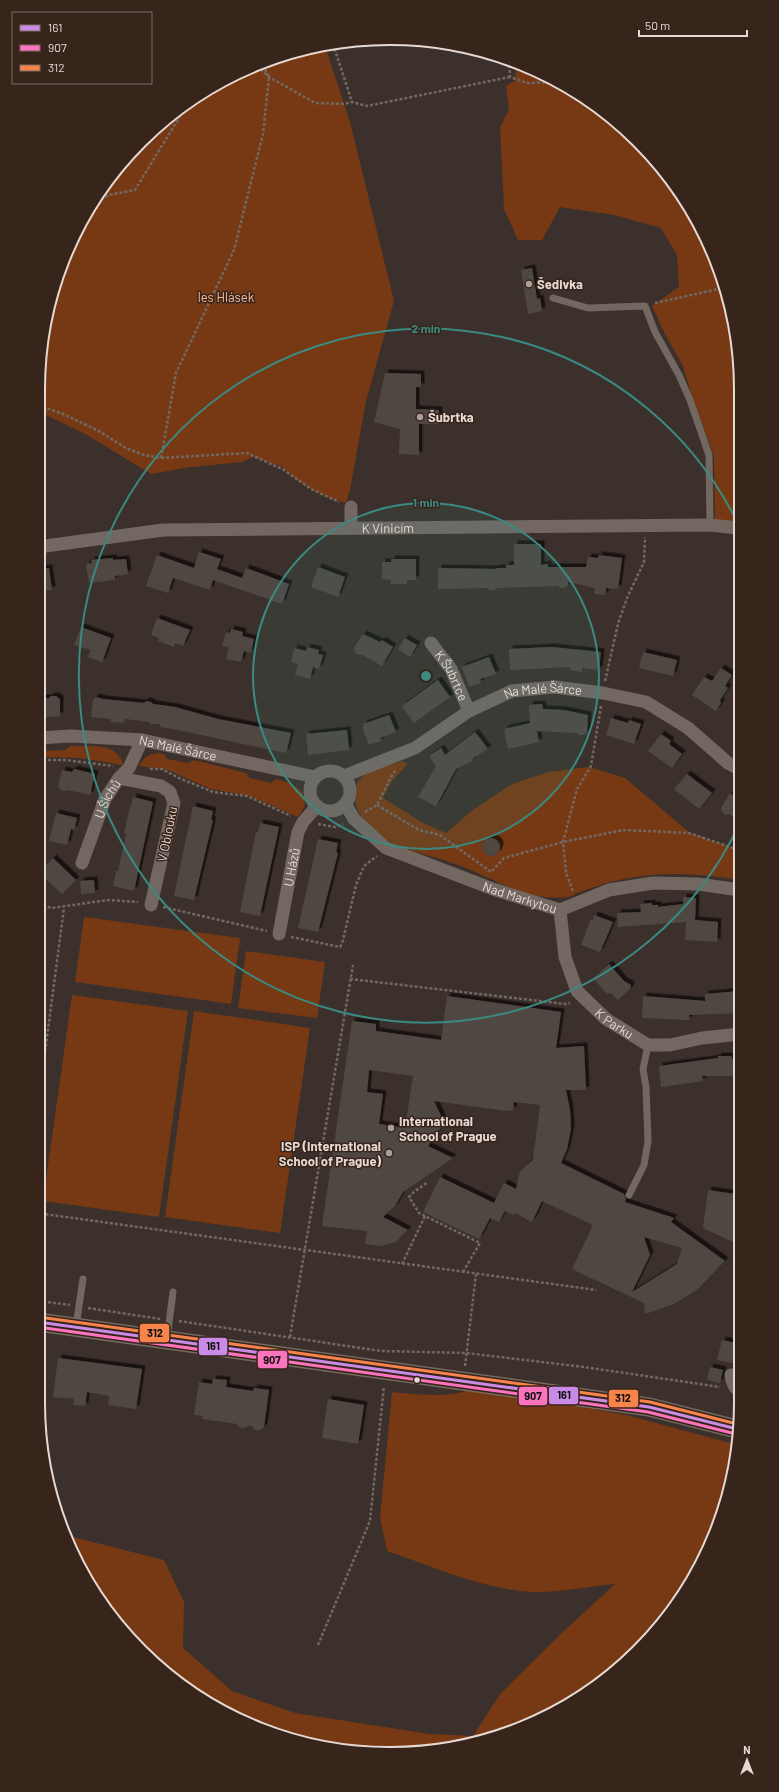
<svg xmlns="http://www.w3.org/2000/svg" width="779" height="1792" font-family="Barlow,sans-serif">
<defs>
<filter id="shadow"><feDropShadow dx="3.5" dy="-3.5" stdDeviation="0" flood-color="#0009"/></filter>
</defs>
<rect width="100%" height="100%" fill="#3b302b"/>
<!-- green -->
<g fill="#773913" fill-rule="evenodd">
<path d="M325,46L350,122L394,301L366,401L350,490L346,503L332,499L311,489L298,481L281,466L253,457L242,462L191,467L151,474L87,435L38,411V389L57,276L85,214L125,158L176,111L234,74L299,50Z"/>
<path d="M515,63L585,97L654,158L714,255L738,343V522L715,520L714,456L692,396L682,364L665,334L652,306L679,287L677,255L661,228L614,215L560,207L542,240H518L504,209L500,128L509,109L506,86L516,80Z"/>
<path d="M38,746L44,751L65,750L70,746C89,747 118,741 123,765L80,758L38,757Z"/>
<path d="M159,753L164,754L167,759L188,763L194,760L246,773L250,778L271,783L276,779C287,781 305,788 305,802C305,807 301,813 298,817L250,796L211,789L168,770L139,766C144,757 149,754 159,753Z"/>
<path d="M402,761L408,764L392,781L383,798L423,823L446,833L470,812L512,784L548,772L589,767L625,778L690,833L739,850L740,880C703,874 666,871 629,878C610,881 592,888 574,894V896C526,904 500,880 458,865C437,857 415,853 394,844C375,833 356,820 355,796C355,789 357,782 362,777C370,770 391,765 402,761ZM488,838L497,840C501,847 500,852 494,856L485,854L482,845Z"/>
<path d="M84,917L240,938L231,1004L75,982Z"/>
<path d="M246,951L325,962L317,1018L238,1008Z"/>
<path d="M72,995L188,1011L159,1217L43,1201Z"/>
<path d="M194,1011L310,1028L280,1233L165,1217Z"/>
<path d="M472,1388L626,1415L734,1444L722,1516L668,1617L621,1667L565,1707L458,1747L389,1754L321,1747L214,1707L125,1634L85,1578L65,1535L164,1560L184,1602L183,1648L232,1691L295,1713L430,1734L473,1736L500,1694L565,1630L615,1584C588,1586 560,1593 532,1592C482,1589 434,1567 387,1551L380,1518L392,1392C412,1394 456,1399 472,1388Z"/>
</g>
<!-- building -->
<g fill="#504743" fill-rule="evenodd" filter="url(#shadow)">
<path d="M532,268L537,299L540,298L542,311L528,314L521,270Z"/>
<path d="M385,373L421,374V387H416V409L439,410V424H419V455L399,454L400,429L374,422Z"/>
<path d="M514,544H541V565L548,564V567H586L588,557L598,558L599,555L622,558L618,589L606,588L605,595L594,594L595,588L568,582V585L565,588H560L558,586L497,588L495,590H490L488,588L438,589V568L496,569V568H506V565H514Z"/>
<path d="M199,552L221,559L217,569L242,578L246,568L289,584L282,604L213,580L210,590L173,578L168,593L146,586L157,555L194,568Z"/>
<path d="M113,558V560L126,559L128,574L115,576V580L89,583L86,564L92,563L91,560Z"/>
<path d="M391,559H416V580H407V584H391V580L382,579V562H391Z"/>
<path d="M318,567L345,577L338,597L311,587Z"/>
<path d="M49,568L52,590L38,591V569Z"/>
<path d="M157,618L190,630L183,646L175,643L174,647L158,641L159,638L151,635Z"/>
<path d="M81,627L111,638L102,662L88,657L91,650L74,645Z"/>
<path d="M231,629L243,632L242,636L254,639L251,653L244,651L241,662L226,659L229,647L222,646L226,632L230,633Z"/>
<path d="M363,634L380,642L382,640L393,647L382,666L362,655H359L355,653L354,648Z"/>
<path d="M405,638L417,645L410,657L398,649Z"/>
<path d="M307,647L319,650L318,654L323,655L319,669L313,667L310,679L295,675L298,664L291,662L294,648L306,651Z"/>
<path d="M552,647L601,652L599,670L582,668V672L570,670V667L510,670L509,649Z"/>
<path d="M643,652L677,660L673,676L639,668Z"/>
<path d="M489,657L496,674L480,679L481,683L469,687L462,667Z"/>
<path d="M721,668L732,675L725,686L728,688L720,700L721,703L716,711L692,695L704,677L712,681Z"/>
<path d="M438,680L450,697L414,723L402,706Z"/>
<path d="M51,696H56L60,699V716L38,718V698H49Z"/>
<path d="M96,697L103,699L144,703L146,701L151,702L153,704L175,707L218,719L291,733L286,753L173,729L159,727L160,724H150V722L125,719L124,723L111,722V719L91,717L93,700Z"/>
<path d="M542,704L543,709L564,710L588,715L587,732L584,735H579L577,733L537,731L539,742L508,749L504,729L530,723L529,705Z"/>
<path d="M389,715L396,732L380,738L381,741L369,745L363,729V724Z"/>
<path d="M611,718L628,723L629,720L641,724L634,744L606,735Z"/>
<path d="M347,730L349,750L308,755L306,734Z"/>
<path d="M475,732L488,749L473,758L472,761L456,769L436,806L418,797L436,766L429,756L441,748L445,755Z"/>
<path d="M661,734L671,741L669,744L682,754L672,768L648,751Z"/>
<path d="M74,769L95,774L90,795L68,790L65,791L61,790L58,786L62,770L72,772Z"/>
<path d="M687,774L712,793L699,809L674,789Z"/>
<path d="M730,793L739,799V821L729,814L726,815L722,812L721,808Z"/>
<path d="M133,797L153,802L134,891L113,886L116,871H118L126,834L124,833L130,806L131,807Z"/>
<path d="M193,806L213,811L211,820H213L194,900L174,896Z"/>
<path d="M56,813L77,818L74,830L71,829L67,845L49,841Z"/>
<path d="M260,823L279,827L260,916L240,912L256,832H258Z"/>
<circle cx="491" cy="847" r="9"/>
<path d="M318,839L338,843L336,852L338,853L318,932L298,928Z"/>
<path d="M53,858L76,880L62,894L39,873Z"/>
<path d="M94,880L95,893L81,894L80,881Z"/>
<path d="M683,897L696,898L695,920L718,922L717,942L685,940L686,922L618,927L617,913L641,912L640,904L652,903V905H658V907L683,904Z"/>
<path d="M594,915L613,922L600,952L581,945L591,919L593,920Z"/>
<path d="M609,964L624,981L631,985L630,989L618,1000L611,993L607,994L593,978Z"/>
<path d="M740,991V1013L689,1015V1020L642,1018L643,996L705,1001V994Z"/>
<path d="M447,996L561,1012L556,1048L584,1046L586,1090H566L570,1110L571,1129L567,1149L561,1163L624,1194L626,1199L625,1202L674,1218L671,1222L725,1261L698,1289L674,1304L645,1314L644,1303L572,1269L593,1225L542,1201L532,1222L515,1213L514,1215L505,1211L499,1222L490,1218L479,1239L423,1212L440,1177L494,1203L504,1183L516,1189L519,1174L525,1166L533,1160L540,1105L514,1102L513,1110L507,1111L434,1101L442,1118V1126L428,1146L453,1158L403,1192L395,1206L383,1217L408,1230L396,1242L380,1246L365,1244L367,1231L322,1226L352,1021L376,1024V1031L441,1040ZM369,1070L413,1076L405,1128L379,1124L383,1094L367,1092ZM644,1237L682,1248L677,1264L632,1292L650,1255Z"/>
<path d="M718,1056H732V1059H740V1076H702L703,1081L661,1087L659,1066L718,1058Z"/>
<path d="M708,1190L735,1194L734,1214L739,1215L735,1243L703,1228Z"/>
<path d="M722,1340L741,1344V1365L717,1360Z"/>
<path d="M58,1358L142,1369L136,1409L108,1405L109,1396L87,1392L85,1406L73,1405L74,1399L53,1397Z"/>
<path d="M710,1367L723,1370L720,1383L707,1380Z"/>
<path d="M213,1379L227,1380L226,1387L253,1391L254,1388L269,1390L264,1427L260,1430H255L250,1425L245,1428H240L237,1424L202,1419L203,1416L194,1415L199,1382L212,1384Z"/>
<path d="M328,1399L364,1405L358,1444L322,1438Z"/>
</g>
<g fill="none" stroke-linecap="round" stroke-linejoin="round">
<!-- path -->
<g stroke="#726863" stroke-width="2.5" stroke-dasharray="3 2" stroke-linecap="butt">
<path d="M333,44L352,102"/>
<path d="M509,60L510,77L527,83L553,82"/>
<path d="M257,66L269,77L315,103L344,104L352,102L367,106L510,77"/>
<path d="M92,204L109,195L135,190L188,103"/>
<path d="M655,303L723,288"/>
<path d="M38,405L63,414L97,430L126,448L144,455L161,458L247,453L284,470L311,489L339,502"/>
<path d="M161,458L176,373L234,250L263,134L269,77L262,64"/>
<path d="M605,681L618,624L627,598L644,562L645,537"/>
<path d="M38,760H66L113,766"/>
<path d="M150,769H162L179,778L213,792L247,796L291,816"/>
<path d="M377,805L419,830L440,835L491,872L504,858L563,842L624,830L689,833L739,850"/>
<path d="M365,812L377,805L391,777L395,771"/>
<path d="M318,824L335,827L343,824"/>
<path d="M573,891L566,873L563,842L577,789L591,766L601,706"/>
<path d="M38,904L52,908L108,900L138,902"/>
<path d="M163,907L267,931"/>
<path d="M291,937L340,947L342,944L356,885L364,866L377,856"/>
<path d="M350,979L566,1004L570,1003"/>
<path d="M38,1106L64,908"/>
<path d="M425,1216L419,1213L409,1197L414,1192L428,1182"/>
<path d="M38,1220L44,1214L596,1290"/>
<path d="M402,1264L425,1216L480,1243L463,1272"/>
<path d="M38,1301L70,1305"/>
<path d="M88,1308L161,1319"/>
<path d="M179,1321L381,1351L466,1353L584,1367L720,1387"/>
<path d="M290,1337L353,965"/>
<path d="M465,1366L476,1274"/>
<path d="M318,1645L370,1521L384,1386"/>
</g>
<!-- lane -->
<g stroke="#736761" stroke-width="7">
<path d="M553,298L588,308L645,306L655,332L679,375L690,400L709,455L710,525"/>
<path d="M629,1195L644,1165L648,1141L646,1087L643,1069L648,1045"/>
<path d="M76,1326L83,1279"/>
<path d="M167,1339L173,1292"/>
</g>
<!-- street -->
<g stroke="#736761" stroke-width="13">
<path d="M351,528V507"/>
<path id="s1" d="M38,547L163,530L710,525L738,528"/>
<path id="s2" d="M431,643L451,669L469,711"/>
<path id="s3" d="M38,738L71,736L142,740L315,777"/>
<circle cx="330" cy="791" r="20"/>
<path id="s4" d="M344,776L415,748L469,711L512,691L554,687L603,693L646,702L688,728L728,763L739,769"/>
<path d="M119,778L161,786L170,792L174,803L151,905"/>
<path id="s5" d="M346,805L354,819L386,848L493,889L560,910L609,890L653,883L698,884L740,890"/>
<path id="s6" d="M82,863L105,799L119,778L129,768L142,740"/>
<path id="s7" d="M560,910L565,957L577,991L606,1019L648,1045H670L702,1038L740,1034"/>
<path id="s8" d="M279,934L298,832L303,822L317,806"/>
<path d="M731,1375C732,1382 734,1389 741,1391"/>
</g>
<!-- secondary -->
<path stroke="#766962" stroke-width="19" d="M38,1322L649,1407L737,1429"/>
<!-- bus-1 casing -->
<g stroke="#37241b" stroke-width="6">
<path id="bus-1" d="M38,1322L649,1407L737,1429"/>
</g>
<!-- bus-2 casing -->
<g stroke="#37241b" stroke-width="6">
<path id="bus-2" d="M38,1327L648,1412L736,1434"/>
</g>
<!-- bus-3 casing -->
<g stroke="#37241b" stroke-width="6">
<path id="bus-3" d="M39,1317L650,1402L737,1424"/>
</g>
<!-- bus-1 -->
<use href="#bus-1" stroke="#ca8be6" stroke-width="3"/>
<!-- bus-2 -->
<use href="#bus-2" stroke="#fc73be" stroke-width="3"/>
<!-- bus-3 -->
<use href="#bus-3" stroke="#f8844c" stroke-width="3"/>
</g>
<!-- distance rings -->
<circle cx="426" cy="676" r="173" fill="#3a8a82" fill-opacity=".12"/>
<g fill="none" stroke="#3a8a82" stroke-width="2">
<circle cx="426" cy="676" r="173"/>
<path d="M739 825A347 347 0 1 1 738 524"/>
</g>
<!-- markers -->
<g fill="#aa9e98" stroke="#37241b" stroke-width="1.5">
<circle cx="529" cy="284" r="4"/>
<circle cx="420" cy="417" r="4"/>
<circle cx="391" cy="1128" r="4"/>
<circle cx="389" cy="1153" r="4"/>
</g>
<circle fill="#e6d9d3" stroke="#37241b" stroke-width="1.5" cx="417" cy="1380" r="3.5"/>
<g text-anchor="middle" stroke-width="3" stroke-linejoin="round" paint-order="stroke">
<!-- poi labels -->
<g font-size="13" font-weight="bold" fill="#e6d9d3" stroke="#37241b" text-anchor="start">
<text x="537" y="289">Šedivka</text>
<text x="428" y="422">Šubrtka</text>
<text x="399" y="1126">International<tspan x="399" dy="15">School of Prague</tspan></text>
<text x="381" y="1151" text-anchor="end">ISP (International<tspan x="381" dy="15">School of Prague)</tspan></text>
</g>
<!-- park labels -->
<g font-size="13" fill="#fcbb9b" stroke="#37241b">
<text x="226" y="302">les Hlásek</text>
</g>
<!-- street labels -->
<g font-size="13" fill="#e6d9d3" stroke="#37241b">
<text dy="5" stroke="none"><textPath href="#s1" startOffset="351">K Vinicím</textPath></text>
<text dy="5" stroke="none"><textPath href="#s2" startOffset="39">K Šubrtce</textPath></text>
<text dy="5" stroke="none"><textPath href="#s4" startOffset="220">Na Malé Šárce</textPath></text>
<text dy="5" stroke="none"><textPath href="#s3" startOffset="141">Na Malé Šárce</textPath></text>
<text dy="5" stroke="none"><textPath href="#s6" startOffset="69">U Šíchů</textPath></text>
<text transform="translate(167 834) rotate(-79)" y="5">V Oblouku</text>
<text dy="5" stroke="none"><textPath href="#s8" startOffset="68">U Házů</textPath></text>
<text dy="5" stroke="none"><textPath href="#s5" startOffset="202">Nad Markytou</textPath></text>
<text dy="5" stroke="none"><textPath href="#s7" startOffset="133">K Parku</textPath></text>
</g>
</g>
<!-- crop -->
<path d="M0 0H779V1792H0ZM389 45H390A344 344 0 0 1 734 389V1403A344 344 0 0 1 390 1747H389A344 344 0 0 1 45 1403V389A344 344 0 0 1 389 45Z" fill="#37241b" fill-rule="evenodd"/>
<path fill="none" stroke="#e6d9d3" stroke-width="2" d="M389 45H390A344 344 0 0 1 734 389V1403A344 344 0 0 1 390 1747H389A344 344 0 0 1 45 1403V389A344 344 0 0 1 389 45Z"/>
<circle cx="426" cy="676" r="6" fill="#3a8a82" stroke="#37241b" stroke-width="2"/>
<g font-size="12" text-anchor="middle" font-weight="bold" fill="#3a8a82" stroke="#37241b" stroke-width="3" stroke-linejoin="round" paint-order="stroke">
<text x="426" y="333">2 min</text>
<text x="426" y="507">1 min</text>
</g>
<g stroke="#37241b" stroke-width="1.5">
<rect x="139" y="1323" width="31" height="20" rx="4" fill="#f8844c"/>
<rect x="198" y="1337" width="30" height="19" rx="4" fill="#ca8be6"/>
<rect x="257" y="1350" width="31" height="19" rx="4" fill="#fc73be"/>
<rect x="548" y="1386" width="31" height="19" rx="4" fill="#ca8be6"/>
<rect x="518" y="1386" width="30" height="20" rx="4" fill="#fc73be"/>
<rect x="608" y="1389" width="31" height="19" rx="4" fill="#f8844c"/>
</g>
<g font-size="11" text-anchor="middle" font-weight="bold" fill="#111">
<text x="155" y="1337">312</text>
<text x="213" y="1350">161</text>
<text x="272" y="1364">907</text>
<text x="564" y="1399">161</text>
<text x="533" y="1400">907</text>
<text x="623" y="1402">312</text>
</g>
<!-- legend -->
<rect x="12" y="12" width="140" height="72" fill="#37241b" stroke="#7d6c65"/>
<rect x="20" y="25" width="20" height="6" fill="#ca8be6" stroke="#7d6c65"/>
<text x="48" y="32" font-size="12" fill="#e6d9d3">161</text>
<rect x="20" y="45" width="20" height="6" fill="#fc73be" stroke="#7d6c65"/>
<text x="48" y="52" font-size="12" fill="#e6d9d3">907</text>
<rect x="20" y="65" width="20" height="6" fill="#f8844c" stroke="#7d6c65"/>
<text x="48" y="72" font-size="12" fill="#e6d9d3">312</text>
<!-- north arrow -->
<g transform="translate(747 1760)" stroke="#37241b" stroke-width="3" paint-order="stroke">
<path d="M0-3L7 15L0 10L-7 15Z" fill="#e6d9d3"/>
<text y="-6" font-size="11" font-weight="bold" text-anchor="middle" fill="#e6d9d3">N</text>
</g>
<!-- scale -->
<path d="M639 30v6h108v-6" fill="none" stroke="#e6d9d3" stroke-width="2"/>
<text x="645" y="30" font-size="12" fill="#e6d9d3" stroke="#37241b" stroke-width="3" paint-order="stroke">50 m</text>
</svg>
